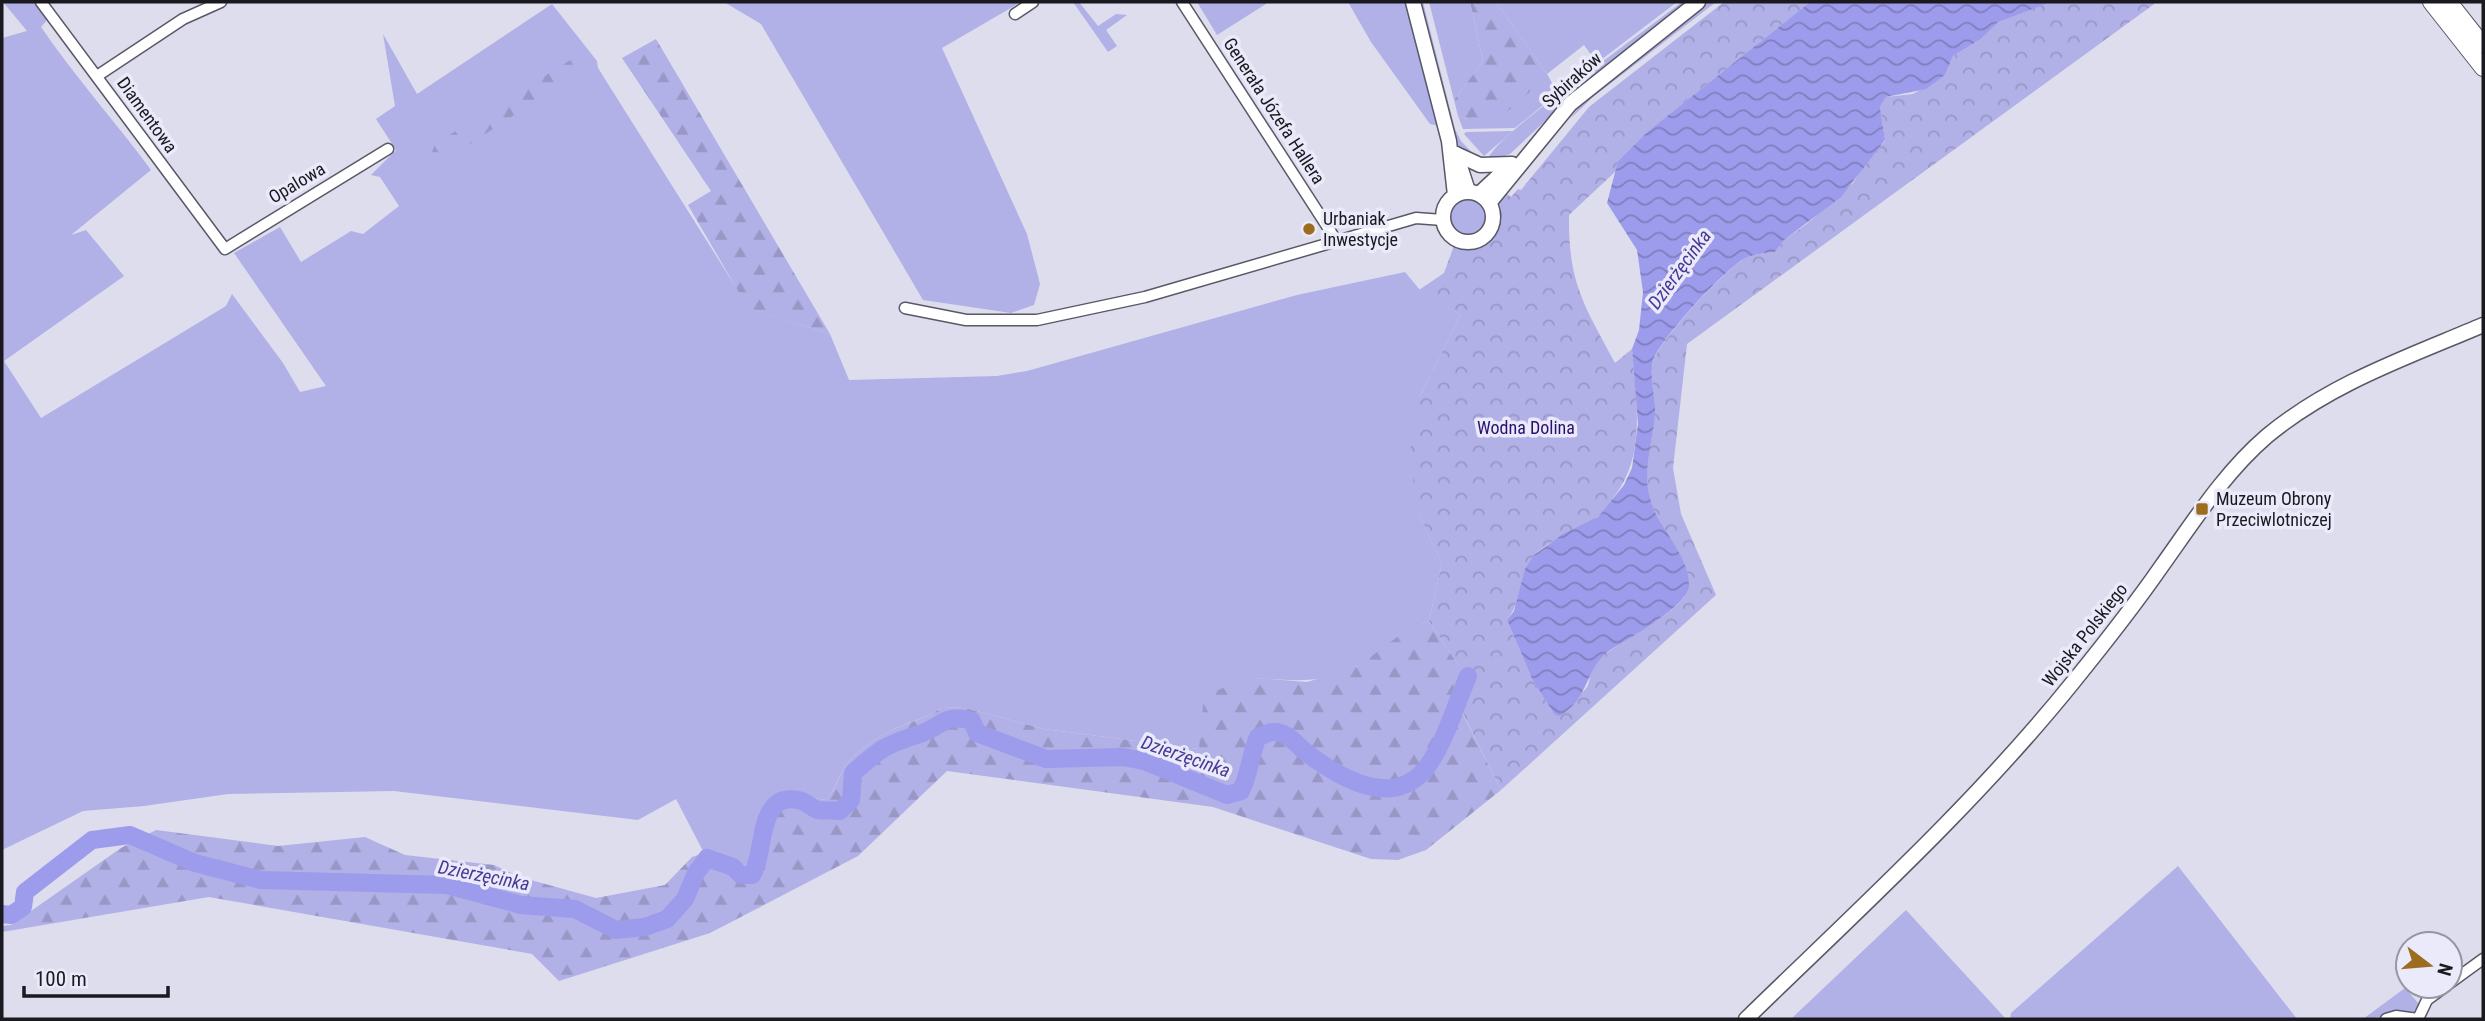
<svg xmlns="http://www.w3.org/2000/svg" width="2485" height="1021" font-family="'Roboto Condensed',sans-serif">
<defs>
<pattern id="forest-firs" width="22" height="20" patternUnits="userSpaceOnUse" patternTransform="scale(1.75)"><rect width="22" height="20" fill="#b1b0e7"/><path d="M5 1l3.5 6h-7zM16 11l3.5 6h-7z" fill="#9897c6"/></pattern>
<pattern id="park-crowns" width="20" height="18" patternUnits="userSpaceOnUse" patternTransform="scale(1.75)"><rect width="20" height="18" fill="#b1b0e7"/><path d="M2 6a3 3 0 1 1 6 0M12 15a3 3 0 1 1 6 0" fill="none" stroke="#9897c6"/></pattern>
<pattern id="water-waves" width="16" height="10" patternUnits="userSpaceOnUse" patternTransform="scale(1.75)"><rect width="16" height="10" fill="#9d9beb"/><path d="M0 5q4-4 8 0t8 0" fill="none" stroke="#7f7ebe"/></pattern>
</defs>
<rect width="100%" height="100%" fill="#dddded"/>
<!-- green -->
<g fill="#b1b0e7">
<path d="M3,2H36L48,19L41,27C75,77 115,121 151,170L71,235L86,230L124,276L4,361L41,418L226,306L232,294L283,363L300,392L326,386L234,253L280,227L301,262L351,231L363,234L399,206L380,177L371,175L396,150L376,119L395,106L383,34L417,94L552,4L597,61L598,68L749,308L830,334L849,380L997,376L1027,371L1297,295L1405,272L1420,290L1461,315L1419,397V515L1442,563L1429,621C1400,633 1386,649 1360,665C1330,684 1291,681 1257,678L1199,749L1044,729L965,708L942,707C925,720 906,722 888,732C875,738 852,755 845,767C837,778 836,789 826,800L780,793C749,817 758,834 753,866L748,867L735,860L704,853L676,799L638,820L394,791L228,794L144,806L83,811L2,850V38L27,31Z"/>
<path d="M724,2H1021L942,48L1027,234L1040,284L1034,305L1011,313L923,300L761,24Z"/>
<path d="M1073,2H1079L1098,26L1116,14L1127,15L1106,30L1117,46L1108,52Z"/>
<path d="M1197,2H1269L1217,35Z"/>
<path d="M1348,2H1407L1439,126L1430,124L1371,42Z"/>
<path d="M1418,2H1423L1455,129L1461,141L1478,159L1461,151L1455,143Z"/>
<path d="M1429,2H1470L1483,61L1454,100Z"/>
<path d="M1496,2H1677L1581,75L1578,72L1595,60L1584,45L1547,74L1556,90L1573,76L1575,79L1515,128L1463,129L1458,116L1466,119L1547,74Z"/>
<path d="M1682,2H1690L1584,81L1582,77Z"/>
<path d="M1707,2H1716L1593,97L1570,119L1587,96Z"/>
<path d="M1577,81L1580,88L1510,154L1487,162C1489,144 1560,94 1577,81Z"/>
<path d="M1513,131L1484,156L1464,134L1466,132Z"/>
<circle cx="1467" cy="217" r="19"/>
<path d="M2178,866L2297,1019H2010L2011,1013Z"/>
<path d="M1906,910L2006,1019H1791Z"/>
<path d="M2405,988L2419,1004L2414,1012C2395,1010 2381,1019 2363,1019Z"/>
</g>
<!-- forest -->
<g fill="url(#forest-firs)">
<path d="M1470,2H1496L1547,74C1521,100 1497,133 1458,116L1454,100L1483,61Z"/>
<path d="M656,39L830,334L748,308L688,205L711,191L622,58Z"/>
<path d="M577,56L578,73L438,165L431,155L435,144Z"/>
<path d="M1429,621L1459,666V706L1501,790L1426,850L1398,860L1371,859L1213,807L947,771L858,856L710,933L559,981L532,954L209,897L2,932V926L11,925L121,848L156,830L278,846L365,837L405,855L494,865L520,877L596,898L665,885L692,857L704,853L735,860L748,867L753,866C758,833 750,817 780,793L826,800C837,788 837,779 845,767C852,755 875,738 888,732C907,722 925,720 942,707L965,708L1044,729L1199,749L1204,694L1257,678L1307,682L1357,667L1404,632Z"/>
</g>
<!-- park -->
<path fill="url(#park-crowns)" d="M1724,2H1810L1647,132L1618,161L1617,170L1569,215C1568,283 1584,305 1615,363L1632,349C1636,400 1647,456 1613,498C1608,505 1603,514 1596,518C1582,527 1542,544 1533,557C1521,576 1521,602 1507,620L1532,679L1554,714C1564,706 1580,697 1587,687C1590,683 1589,676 1591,671C1596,659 1607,653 1617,646C1635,633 1681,610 1687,591C1695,567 1656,523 1650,499C1642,469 1652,444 1655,414C1656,397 1649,380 1653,362C1659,340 1725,270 1744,259C1753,254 1765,253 1775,252L1784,240L1808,223L1853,183L1863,166L1885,141L1880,107L1886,97L1913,94L1945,75L1953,56L1981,39L1998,21L2051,2H2157L1687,344L1673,468L1681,514L1716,595L1501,790L1459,705V666L1429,621L1442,563L1419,515L1409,456L1419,397L1461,315L1419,290L1444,273L1455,243C1500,258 1490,213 1503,191L1511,197L1518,189L1521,190L1589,107Z"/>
<!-- water -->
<path fill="url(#water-waves)" d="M1810,2H2051L1998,22L1981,39L1953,56L1945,75L1926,89L1886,97L1880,107L1885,140L1841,197L1784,240L1775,252C1765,253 1753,254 1744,259C1725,269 1659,340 1653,361C1649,380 1656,396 1655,414C1653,443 1642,469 1650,498C1657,527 1689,554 1689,585C1689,606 1627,639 1609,651C1584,669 1590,699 1559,716L1554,714L1532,679L1507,620L1514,611L1525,569L1534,555L1563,534L1598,517L1624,485L1632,468L1638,424L1632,349L1639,330L1643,292L1637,250L1607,203L1618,161L1647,132Z"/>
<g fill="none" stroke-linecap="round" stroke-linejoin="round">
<!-- river -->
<path stroke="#9d9beb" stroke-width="18" d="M2,914L11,915L23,907L25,892L92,840L130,835L195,863L261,880L447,885L521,905L575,909L616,930L645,927L667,919L685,899L696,873L707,858L733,867L741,875H752C766,853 756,792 798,800C806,801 811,808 818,810C825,811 834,810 840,811L851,800L853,773C881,748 885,745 920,734C943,726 944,713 972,721L977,733L1046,759L1123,757L1144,761L1227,795L1241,791C1250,773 1250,755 1258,737C1262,736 1269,732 1273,732C1288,731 1297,746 1308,754C1343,780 1397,811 1429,764C1446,739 1456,704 1468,676"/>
<!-- minor casing -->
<g stroke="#585866" stroke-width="13">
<g id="minor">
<path d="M41,2L225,249L388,149"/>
<path d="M1182,2L1336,240"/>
<path d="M1015,14L1033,2"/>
<path d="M97,76L183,19L221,2"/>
<path d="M905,308L966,320H1037L1145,297L1416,218L1443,220"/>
<path d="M2450,983L2483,959"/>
<path d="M2386,1019L2396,1016L2418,1019"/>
<path d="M2418,1019L2427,1000L2446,986"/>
</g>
</g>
<!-- tertiary casing -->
<g stroke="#585866" stroke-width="17">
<g id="tertiary">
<path d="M1413,2L1449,141L1455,195"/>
<path d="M1456,154L1480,165L1512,164"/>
<path d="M1456,154L1468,191"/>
<circle cx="1468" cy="217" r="25"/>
<path d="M1479,194L1509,166"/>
<path d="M1489,203L1570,104L1698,2"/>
<path d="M1746,1019C1858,910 1975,804 2074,681C2104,644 2134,606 2161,567C2194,521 2224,473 2267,436C2331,383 2408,357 2483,325"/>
</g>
</g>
<!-- secondary casing -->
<g stroke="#585866" stroke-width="18">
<g id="secondary">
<path d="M2431,2L2483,68"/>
<path d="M2449,2L2483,45"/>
</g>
</g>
<!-- minor -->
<use href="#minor" stroke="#fff" stroke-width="10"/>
<!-- tertiary -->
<use href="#tertiary" stroke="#fff" stroke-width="14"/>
<!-- secondary -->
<use href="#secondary" stroke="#fff" stroke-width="16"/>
</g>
<!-- markers -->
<g fill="#9c6d1f" stroke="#eaeafa" stroke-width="2.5">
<circle cx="1309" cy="229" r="7"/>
<rect x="2195" y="502" width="14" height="14" rx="3.5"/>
</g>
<g text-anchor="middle" stroke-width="7" stroke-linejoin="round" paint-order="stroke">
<!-- street labels -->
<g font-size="18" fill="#19191f" stroke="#eaeafa">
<text transform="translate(1572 80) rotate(-42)" y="6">Sybiraków</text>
<text transform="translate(1274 111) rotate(57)" y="6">Generała Józefa Hallera</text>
<text transform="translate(147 115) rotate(54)" y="6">Diamentowa</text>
<text transform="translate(297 183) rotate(-31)" y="6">Opalowa</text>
<text transform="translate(2085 635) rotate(-52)" y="6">Wojska Polskiego</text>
</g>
<!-- poi labels -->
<g font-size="18" fill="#19191f" stroke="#eaeafa" text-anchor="start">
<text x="1323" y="225">Urbaniak<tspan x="1323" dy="21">Inwestycje</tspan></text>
<text x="2216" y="505">Muzeum Obrony<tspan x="2216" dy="21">Przeciwlotniczej</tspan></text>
</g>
<!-- park labels -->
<g font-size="18" fill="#29116e" stroke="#eaeafa">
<text x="1526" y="434">Wodna Dolina</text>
</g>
<!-- water labels -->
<g font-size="19" font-style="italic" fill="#473a96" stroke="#eaeafa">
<text transform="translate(1679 269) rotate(-54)" y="7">Dzierżęcinka</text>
<text transform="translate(1186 756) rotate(19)" y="7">Dzierżęcinka</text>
<text transform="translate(484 875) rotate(11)" y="7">Dzierżęcinka</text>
</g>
</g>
<!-- border -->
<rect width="2485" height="1021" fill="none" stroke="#19191f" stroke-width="7"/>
<!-- north arrow -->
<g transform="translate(2429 965) rotate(106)"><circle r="33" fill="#eaeafa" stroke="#9696a2" stroke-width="2"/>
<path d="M0-5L12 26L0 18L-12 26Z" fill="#9c6d1f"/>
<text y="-10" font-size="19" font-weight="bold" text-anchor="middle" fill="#19191f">N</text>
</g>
<!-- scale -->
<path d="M24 986v10h144v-10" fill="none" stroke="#19191f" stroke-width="3.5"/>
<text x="35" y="986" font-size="21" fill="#19191f" stroke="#eaeafa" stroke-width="5" paint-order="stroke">100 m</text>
</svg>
